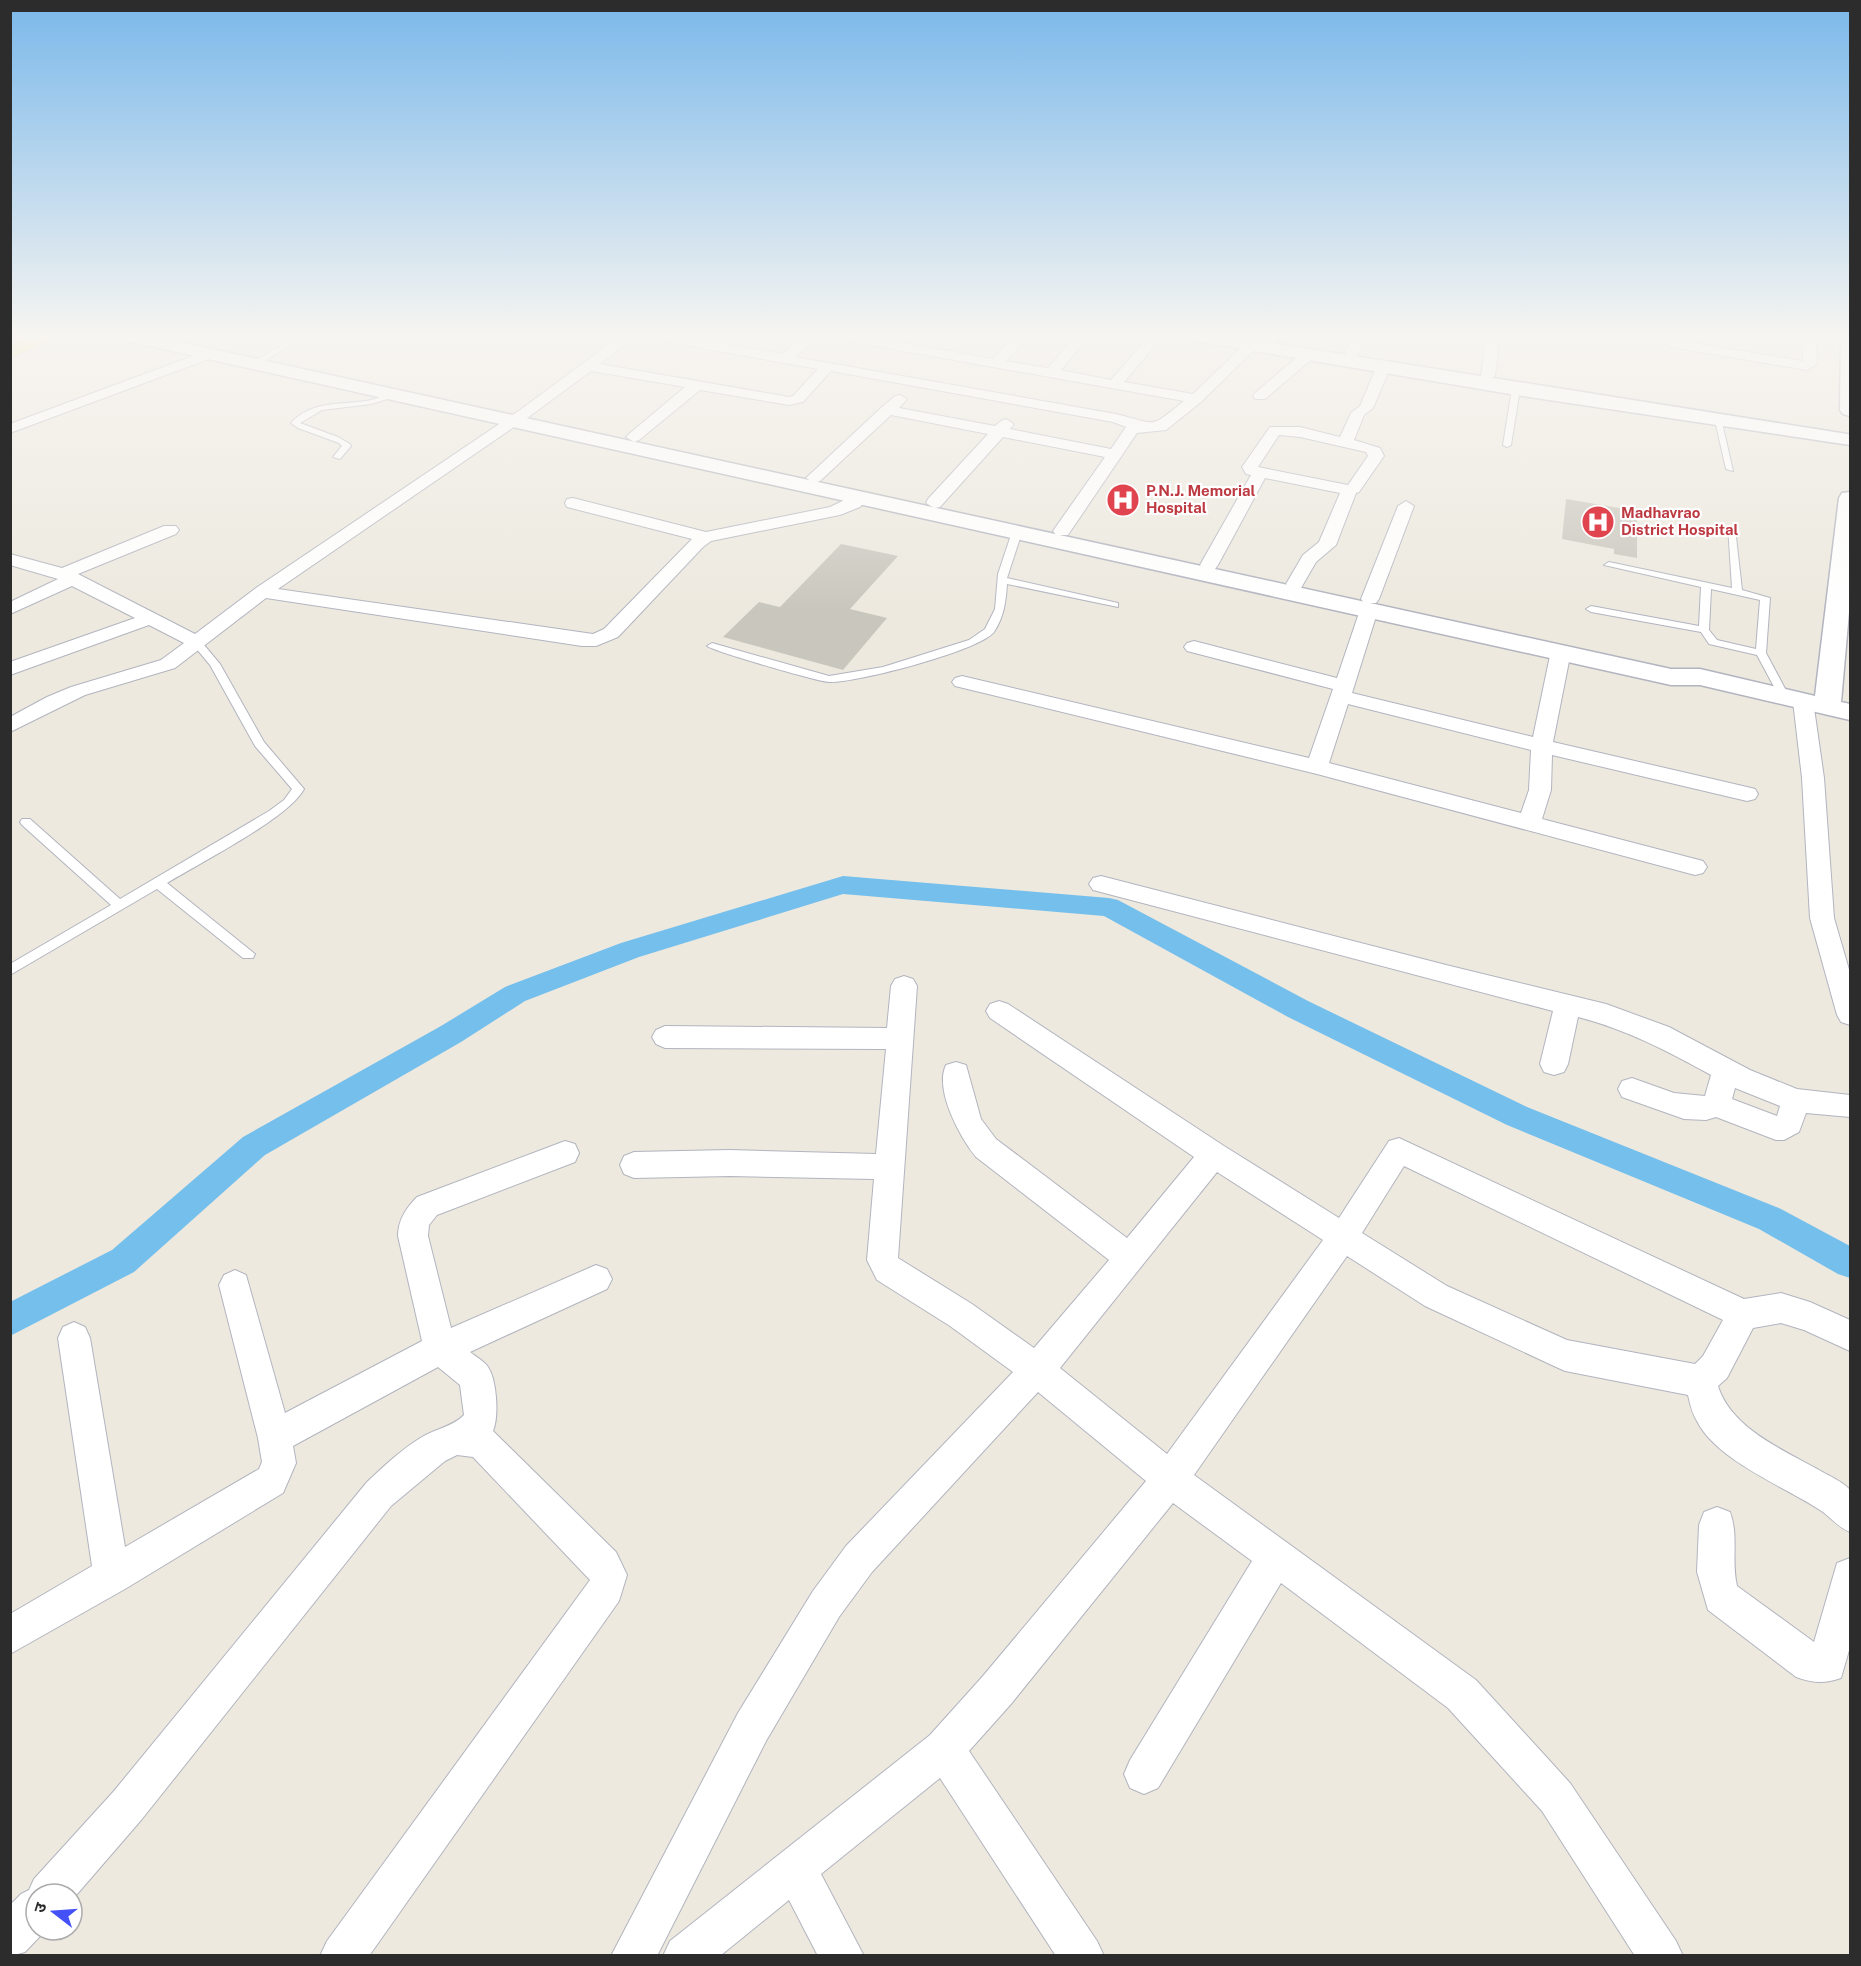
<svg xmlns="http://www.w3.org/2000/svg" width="1861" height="1966" font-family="'Public Sans','Noto Sans Devanagari',sans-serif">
<rect width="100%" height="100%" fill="#ede9df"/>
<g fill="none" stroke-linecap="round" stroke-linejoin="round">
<!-- canal -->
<path fill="#75bfec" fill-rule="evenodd" d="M843,876L1109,898L1118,900L1308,1001L1527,1107L1781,1209L1850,1246V1278L1838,1274L1759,1229L1507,1125L1288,1017L1104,916L843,894L639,957L525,1001L461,1042L265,1155L134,1272L10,1336V1302L112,1250L243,1137L441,1026L505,987L621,943Z"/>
</g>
<!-- building -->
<g fill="#c9c7bd">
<path d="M1566,499L1637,511V558L1614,554V549L1562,539Z"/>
<path d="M841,544L898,556L850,609L887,618L843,670L723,637L759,602L780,607Z"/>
</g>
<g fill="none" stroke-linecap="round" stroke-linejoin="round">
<!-- lane casing -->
<g stroke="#b2b4bf" stroke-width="2">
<g id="lane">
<path d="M297,336H305L257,366L250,364Z"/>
<path d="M1274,336H1281L1274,344L1270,342Z"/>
<path d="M1516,387L1520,389L1511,445L1507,447L1503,445L1512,389Z"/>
<path d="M394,392H397V396L371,404L322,410L300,423L338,437L350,444L351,446L340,459L333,457L342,446L339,443L298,428L291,423C313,399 343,406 371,400C379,398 386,394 394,392Z"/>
<path d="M1714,416L1721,418L1733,471L1726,469Z"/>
<path d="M1728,526L1735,528L1742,590L1770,598L1766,653L1789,696L1788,698H1780L1757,655L1709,644L1701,632L1591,612L1586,609L1591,606L1699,626L1701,587L1604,565L1609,562L1732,588ZM1711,589L1760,600L1756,649L1717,640L1709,630Z"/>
<path d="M1017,529L1022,532L1007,578L1118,603V607L1007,584C1006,601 1004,617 994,632C979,651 856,683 829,682C819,682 713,651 707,646L712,643L829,676L883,667L969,640L985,629L995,609L998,574L1012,532Z"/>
<path d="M195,638L199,639L220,664L264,742L304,789C289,818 198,864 167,883L255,954L253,958H243L157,889L10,975V964L111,905L22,825L20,822L22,819H30L120,899L269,811L284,800L292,789L255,746L210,665L190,641Z"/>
</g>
</g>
<!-- street casing -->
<g stroke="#b2b4bf" stroke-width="2">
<g id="street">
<path d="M620,336H636L600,364L789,397L793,396L818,369L656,340L649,336H680L782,354L802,336H817L795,357L1116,414C1158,424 1148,430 1184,401L842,340L835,336H866L993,359L1014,336H1029L1006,361L1048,368L1075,336H1089L1061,370L1111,380L1149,336H1163L1124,382L1193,394L1246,343H1256L1258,346L1201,402L1166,430L1137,433L1068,535H1056L1053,531L1105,457L1003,437L940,507L934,508L926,503L928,499L988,434L891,415L820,481L814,483L806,478L882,407L895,396L900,395L907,399L899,408L995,426L1001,421L1006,419L1014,424L1010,429L1111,449L1126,427L1113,422L831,371L803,402L789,405L700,390L639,440L634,442L626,437L629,434L685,387L591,371L530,416L278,589L593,634L604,629L692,539L567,507L565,503L567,499L573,498L706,532L830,507L861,492L869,497L860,507L840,515L711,541L703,547L618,637L596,646H582L266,598L175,668L85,695L10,732V717L47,697L71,687L161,660L184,643L149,625L10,675V662L135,618L72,586L10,614V602L58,579L10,565V554L62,568L164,526H176L179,530L176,534L78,574L195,634L256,588L520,410Z"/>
<path d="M1353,336H1367L1353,365H1343L1341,362Z"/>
<path d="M1486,336H1500L1495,376L1488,380L1481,376Z"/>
<path d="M1653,336H1670L1675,340L1803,361L1802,336H1816L1817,364L1807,370L1671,347Z"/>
<path d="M209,350L216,354L214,357L10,433V424Z"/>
<path d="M1308,351L1315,355L1313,358L1265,399H1255L1253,396L1255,393L1303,352Z"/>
<path d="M1383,364L1390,368L1373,408L1364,415L1354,440L1380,448L1384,456L1359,492L1356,493L1336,545L1316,562L1301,588H1289L1286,584L1303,555L1319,542L1340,493L1265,478L1218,565L1215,569H1203L1200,565L1251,475L1246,474L1242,467L1270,427H1300L1340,437L1351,413L1360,406L1376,368ZM1279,435L1300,437L1366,452L1368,456L1348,485L1258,467Z"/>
<path d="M1406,501L1414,506L1379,599L1376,603H1364L1361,599L1398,506Z"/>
<path d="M1369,604L1376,606L1378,610L1352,693L1533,737L1551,651L1554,647H1568L1571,651L1553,742L1747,787L1755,789L1758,794L1755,799L1747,801L1552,755L1551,790L1542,819L1703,861L1707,867L1703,873L1695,875L1317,774L955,686L952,682L955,678L962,676L1309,758L1333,689L1187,651L1184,647L1187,643L1194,641L1337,678L1360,610L1362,606ZM1348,704L1531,750L1529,790L1521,813L1329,763Z"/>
<path d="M1803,695L1810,697L1813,701L1824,778L1834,918L1850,973V1025L1841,1022L1837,1015L1810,918L1802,778L1793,701L1796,697Z"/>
<path d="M1101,876L1446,965L1606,1004L1669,1027L1750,1070L1797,1089L1850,1095V1117L1806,1113L1799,1132L1784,1140H1776L1716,1117L1706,1120L1684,1119L1622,1097L1618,1089L1622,1081L1632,1078L1674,1093L1705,1096L1711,1075C1667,1051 1628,1030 1578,1017L1568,1064L1564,1072L1554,1075L1544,1072L1540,1064L1553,1011L1093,890L1089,884L1093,878ZM1735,1088L1780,1106L1777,1116L1732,1099Z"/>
<path d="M904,976L913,979L917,986L898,1258L972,1304L1034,1348L1109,1260L976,1157C960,1137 934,1090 946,1065L956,1062L966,1065L981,1119L996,1139L1127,1238L1194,1157L990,1018L986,1011L990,1004L999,1001L1008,1004L1224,1146L1339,1218L1389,1141L1399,1138L1744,1299L1781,1293L1810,1302L1850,1320V1351L1804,1330L1781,1323L1753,1328L1727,1378L1718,1386C1731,1428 1783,1450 1819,1470C1829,1476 1842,1481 1850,1490V1532C1836,1526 1832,1518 1820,1510C1785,1487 1716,1460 1697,1421C1692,1413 1690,1404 1688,1395L1565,1371L1554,1366L1425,1306L1347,1256L1194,1475L1476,1680L1570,1783L1676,1941L1683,1956H1635L1542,1811L1448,1708L1281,1583L1158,1788L1144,1794L1130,1788L1124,1774L1130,1760L1252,1561L1173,1503L1011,1704L969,1751L1097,1941L1104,1956H1056L940,1778L821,1874L864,1956H818L789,1900L720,1956H663L670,1941L930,1735L983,1676L1146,1481L1038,1392L872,1572L839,1617L766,1741L657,1956H611L738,1713L813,1591L846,1546L1013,1372L950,1326L877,1280L867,1260L874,1179L730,1176L634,1178L624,1174L620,1165L624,1156L634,1152L730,1150L876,1154L886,1049L665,1048L656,1044L652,1037L656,1030L665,1026L887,1028L891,986L895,979ZM1404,1166L1723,1320L1703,1356L1695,1364L1567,1340L1447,1286L1362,1233ZM1217,1172L1323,1240L1167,1454L1060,1368Z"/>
<path d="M565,1141L575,1144L579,1153L575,1162L437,1215L429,1225L428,1236L451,1328L596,1265L607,1269L612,1279L607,1289L470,1352C475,1356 484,1361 488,1367C497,1380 499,1417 493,1431L616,1552L627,1575L619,1601L369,1956H320L327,1941L590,1580L473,1457L457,1455L445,1461L391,1506L142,1819L72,1900V1894H36V1930H46L25,1952L10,1956V1905L21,1894L29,1890L34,1879L114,1791L367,1482C384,1466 402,1449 422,1437C435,1429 454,1426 464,1415L460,1385L438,1367L293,1446L296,1463L283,1493L125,1589L10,1654V1614L92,1566L58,1338L63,1327L74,1322L85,1327L90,1338L125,1547L259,1469L262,1462L258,1438L219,1285L224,1275L235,1270L246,1275L285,1413L422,1341L398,1236C398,1220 406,1208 417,1197Z"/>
<path d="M1717,1507L1730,1512C1739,1536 1731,1561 1737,1586L1814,1642L1837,1563L1850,1558V1647L1841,1678C1824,1684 1813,1683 1796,1677L1708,1610L1697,1572L1699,1525L1704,1512Z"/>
</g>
</g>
<!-- secondary casing -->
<g stroke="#b2b4bf" stroke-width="3">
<g id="secondary">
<path d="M118,336H152L1671,669H1700L1815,696L1839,498L1842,493L1850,492V601L1841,702L1850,704V720L1700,685H1671L127,341Z"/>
<path d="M1186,336H1228L1847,434L1850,435V445L1516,395L1195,341Z"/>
<path d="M1841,336H1850V416L1843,414L1840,410Z"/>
</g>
</g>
<!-- primary casing -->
<g stroke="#c8c8c8" stroke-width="3">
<path id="primary" d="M32,336H55L52,340L10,358V346Z"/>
</g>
<!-- lane -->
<use href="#lane" fill="#fff" fill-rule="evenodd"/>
<!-- street -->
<use href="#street" fill="#fff" fill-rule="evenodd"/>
<!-- secondary -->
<use href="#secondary" fill="#fff" fill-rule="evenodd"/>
<!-- primary -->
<use href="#primary" fill="#eedd64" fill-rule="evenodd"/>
</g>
<!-- sky -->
<linearGradient id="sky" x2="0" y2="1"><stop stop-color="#7ab8ea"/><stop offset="0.55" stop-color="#f7f5f1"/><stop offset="1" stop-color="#f7f5f1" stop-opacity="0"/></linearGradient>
<rect width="1861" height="611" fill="url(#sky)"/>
<!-- icons -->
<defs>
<g id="hospital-disc" transform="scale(1.725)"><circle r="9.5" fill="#e0444e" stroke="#fff"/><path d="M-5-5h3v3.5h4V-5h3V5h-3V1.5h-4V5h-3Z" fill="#fff"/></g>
</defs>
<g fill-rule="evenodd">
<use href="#hospital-disc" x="1123" y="500"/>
<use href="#hospital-disc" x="1598" y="522"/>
</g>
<g text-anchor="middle" stroke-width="4.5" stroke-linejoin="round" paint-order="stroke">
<!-- far-health labels -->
<g font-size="15" font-weight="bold" fill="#be3a42" stroke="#fff" text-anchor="start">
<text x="1146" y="496">P.N.J. Memorial<tspan x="1146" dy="17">Hospital</tspan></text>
<text x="1621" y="518">Madhavrao<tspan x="1621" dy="17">District Hospital</tspan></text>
</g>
</g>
<!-- border -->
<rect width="1861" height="1966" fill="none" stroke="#2c2c2c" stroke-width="24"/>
<!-- north arrow -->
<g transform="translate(54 1912) rotate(287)"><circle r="28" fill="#ffffff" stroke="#ababab" stroke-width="1.5"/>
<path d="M0-4.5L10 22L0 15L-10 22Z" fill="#4451f6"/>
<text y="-9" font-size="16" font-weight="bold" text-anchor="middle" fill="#2c2c2c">उ</text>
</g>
</svg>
